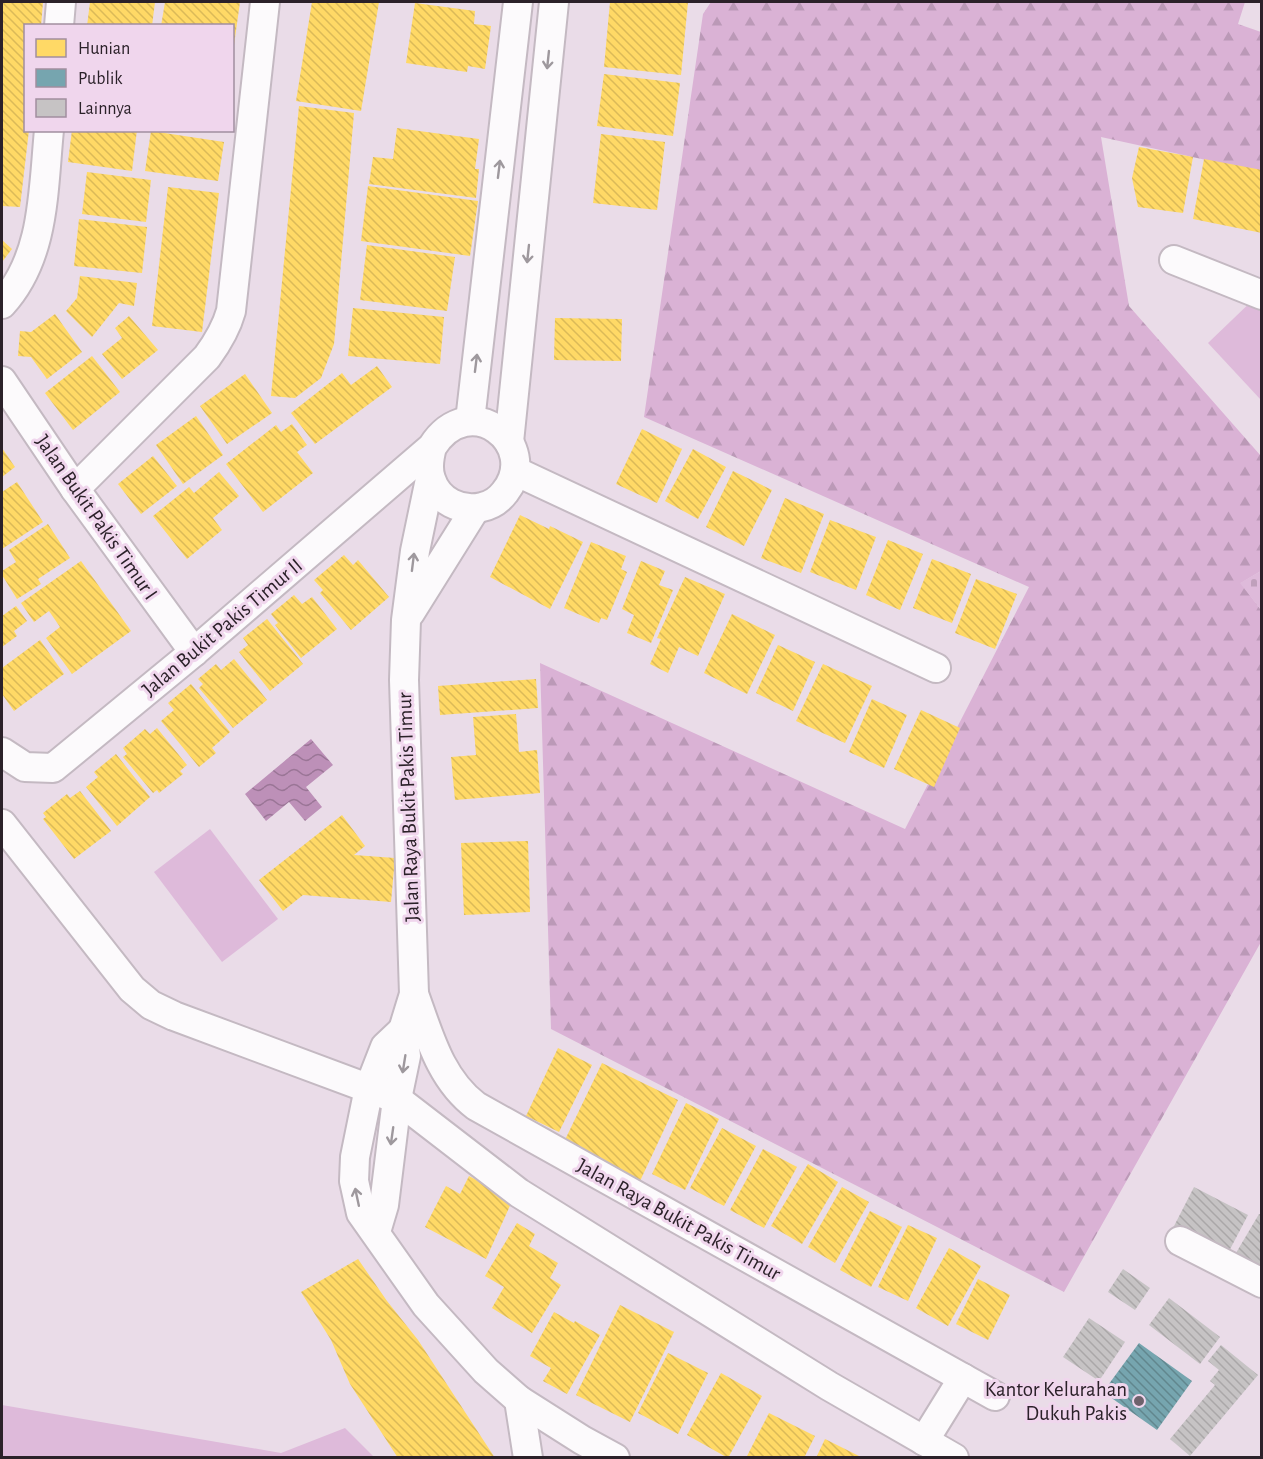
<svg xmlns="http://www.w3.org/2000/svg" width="1263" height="1459" font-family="'Alegreya Sans',sans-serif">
<defs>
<pattern id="forest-firs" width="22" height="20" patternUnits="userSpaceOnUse" patternTransform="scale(1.5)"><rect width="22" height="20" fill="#dab2d5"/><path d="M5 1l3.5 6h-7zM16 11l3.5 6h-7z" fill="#bb99b7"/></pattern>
<pattern id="cemetery-stones" width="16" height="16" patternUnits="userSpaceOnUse" patternTransform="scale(1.5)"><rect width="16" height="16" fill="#debada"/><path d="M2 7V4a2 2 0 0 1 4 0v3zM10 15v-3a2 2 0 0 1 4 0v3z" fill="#bfa0bb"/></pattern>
<pattern id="water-waves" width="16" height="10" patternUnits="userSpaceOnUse" patternTransform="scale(1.5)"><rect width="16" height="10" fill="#bd90b8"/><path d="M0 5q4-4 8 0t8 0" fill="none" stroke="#9a7596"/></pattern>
<pattern id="homes-back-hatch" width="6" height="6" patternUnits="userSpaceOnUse" patternTransform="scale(1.5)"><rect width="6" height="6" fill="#ffd966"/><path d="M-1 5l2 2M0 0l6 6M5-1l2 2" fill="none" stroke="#dbba58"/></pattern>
<pattern id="public-back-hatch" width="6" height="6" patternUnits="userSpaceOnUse" patternTransform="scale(1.5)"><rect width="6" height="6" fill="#76a5af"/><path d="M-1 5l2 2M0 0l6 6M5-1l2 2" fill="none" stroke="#61868e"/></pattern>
<pattern id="building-back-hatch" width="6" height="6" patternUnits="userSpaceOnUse" patternTransform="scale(1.5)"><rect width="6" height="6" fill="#c6c3c4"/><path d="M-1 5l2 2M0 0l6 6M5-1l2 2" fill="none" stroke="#aaa7a8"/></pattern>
</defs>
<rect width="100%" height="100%" fill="#eadce8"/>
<!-- green -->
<g fill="#debada">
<path d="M1257,296L1261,301V400L1208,343Z"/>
<path d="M210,829L278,919L222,962L154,872Z"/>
<path d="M2,1405L281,1453L345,1428L374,1457H2Z"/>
</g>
<!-- forest -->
<path fill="url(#forest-firs)" d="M711,2H1245L1238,24L1261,32V172L1101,137L1129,306L1261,456V571L1241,583L1261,610V942L1064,1292L551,1029L540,663L905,829L1029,587L644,417L703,14Z"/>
<!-- cemetery -->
<path fill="url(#cemetery-stones)" d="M1261,571V610L1240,583Z"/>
<!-- water -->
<path fill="url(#water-waves)" d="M311,739L333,765L306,787L322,807L305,821L289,802L266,821L245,794Z"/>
<!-- homes -->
<g fill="url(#homes-back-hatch)">
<path d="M2,2H43L41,26H26V130H29L20,207L2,206Z"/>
<path d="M90,2H155L152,26H87Z"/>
<path d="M165,2H240L234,45L232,26H161Z"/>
<path d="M312,2H379L361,111L296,101Z"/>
<path d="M610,2H688L681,75L604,67Z"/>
<path d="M415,3L475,11L474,24L491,26L485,69L468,66L467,72L406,63Z"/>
<path d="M604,74L680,83L673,136L597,126Z"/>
<path d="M299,106L354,113L334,344L321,378L295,398L271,396Z"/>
<path d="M397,128L479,139L475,169H479L476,198L369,184L373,157L393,159Z"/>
<path d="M72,130H137L132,171L68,162Z"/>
<path d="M151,131L224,142L218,181L145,171Z"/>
<path d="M601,134L665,142L657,210L593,203Z"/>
<path d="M1139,147L1193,157L1183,213L1138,207L1132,178Z"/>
<path d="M1204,159L1262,170V233L1193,219Z"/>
<path d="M87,172L151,180L146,222L82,214Z"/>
<path d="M368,186L478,201L470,256L361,241Z"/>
<path d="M168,187L219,193L202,332L152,326Z"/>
<path d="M79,219L147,227L142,273L74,266Z"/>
<path d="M2,240L12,249L2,262Z"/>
<path d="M367,245L455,257L447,311L360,300Z"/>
<path d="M80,276L137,283L134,306L119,303L92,337L66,311L77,298Z"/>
<path d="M353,308L444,317L440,364L348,356Z"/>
<path d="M55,314L82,352L47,379L31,357L18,356L20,331L31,332Z"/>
<path d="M129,316L158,350L122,379L102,354L122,338L115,328Z"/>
<path d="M555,318L622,319L621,361L554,360Z"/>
<path d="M92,356L120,392L73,430L45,393Z"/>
<path d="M377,366L392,387L315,444L291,413L342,373L351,385Z"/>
<path d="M245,374L272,413L227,444L200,406Z"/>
<path d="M196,416L223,455L183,484L156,445Z"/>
<path d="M292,424L307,445L297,452L313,473L263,512L226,464L276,425L281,432Z"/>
<path d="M642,429L682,449L657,503L616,484Z"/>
<path d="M2,448L15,467L2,477Z"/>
<path d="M693,449L726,467L698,519L665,501Z"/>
<path d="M153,456L177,486L141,514L118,484Z"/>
<path d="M733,471L772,490L744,546L706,527Z"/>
<path d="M219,472L239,496L213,518L222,530L187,559L153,516L189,487L194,493Z"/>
<path d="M17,482L43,522L2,549V492Z"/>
<path d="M785,498L824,514L801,573L761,558Z"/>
<path d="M520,515L549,529L550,526L583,542L550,609L490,577Z"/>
<path d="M830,520L876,537L856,590L810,572Z"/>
<path d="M48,524L70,558L38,579L41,584L17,599L2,575V571L16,562L9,550Z"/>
<path d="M888,540L923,554L900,610L866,595Z"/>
<path d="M591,542L626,556L621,569L627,572L607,620L601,618L599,623L564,608Z"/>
<path d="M344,555L353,565L358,560L389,597L351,630L320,593L323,590L314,580Z"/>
<path d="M932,559L971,574L952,623L913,608Z"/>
<path d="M81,561L131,631L72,674L46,638L60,627L49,611L34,622L21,603Z"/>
<path d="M641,561L665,571L659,585L673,590L651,643L627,633L634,615L622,609Z"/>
<path d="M685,577L725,594L698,656L679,647L668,673L650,664L661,639L657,638Z"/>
<path d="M976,579L1017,594L995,649L955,633Z"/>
<path d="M294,595L302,604L312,597L337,629L301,658L275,625L278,623L271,614Z"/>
<path d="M16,606L27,621L14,631L17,636L2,647V616Z"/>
<path d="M732,614L775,635L747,694L704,673Z"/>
<path d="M267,619L303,664L270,691L239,652L248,645L243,638Z"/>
<path d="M40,640L64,674L14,711L2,694V668Z"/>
<path d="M778,645L815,662L793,711L756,693Z"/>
<path d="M234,659L267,700L233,728L199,688L203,684L198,679L216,664L221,670Z"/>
<path d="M823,664L872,686L845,743L796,721Z"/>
<path d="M536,679L538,708L440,715L438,686Z"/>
<path d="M191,684L230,732L212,748L216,753L199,767L161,721L174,710L168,703Z"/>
<path d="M872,699L907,715L884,768L849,752Z"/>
<path d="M921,710L960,728L934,787L894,769Z"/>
<path d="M516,714L519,752L537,750L540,793L455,800L451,757L476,755L473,717Z"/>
<path d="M157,728L187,765L180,771L183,774L159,793L157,790L153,793L123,757L127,754L123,748L145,729L150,734Z"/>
<path d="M116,754L150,797L117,826L86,787L98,777L94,772Z"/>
<path d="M80,791L111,831L74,859L43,819L46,817L43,813L67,794L70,798Z"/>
<path d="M342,815L365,846L354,855L395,858L391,902L303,895L283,911L259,880Z"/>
<path d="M528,841L530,912L464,915L461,843Z"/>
<path d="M558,1048L592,1065L559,1132L526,1116Z"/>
<path d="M602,1063L678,1100L640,1181L563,1144Z"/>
<path d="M686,1103L719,1119L685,1190L652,1174Z"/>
<path d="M722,1128L756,1146L724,1206L690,1188Z"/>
<path d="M763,1149L797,1167L764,1228L730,1210Z"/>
<path d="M808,1164L838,1182L802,1244L771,1226Z"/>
<path d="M469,1176L513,1199L486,1259L425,1227L446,1186L460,1194Z"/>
<path d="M842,1187L869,1202L835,1263L808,1247Z"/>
<path d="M870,1211L902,1227L871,1287L840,1270Z"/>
<path d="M517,1223L535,1234L529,1246L558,1263L550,1278L561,1285L532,1333L492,1308L504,1287L485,1276Z"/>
<path d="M908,1225L937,1238L908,1301L878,1287Z"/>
<path d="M949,1248L981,1266L948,1326L916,1308Z"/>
<path d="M358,1259L387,1301L418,1340L495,1458H398L350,1384L331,1340L301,1292Z"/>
<path d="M978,1279L1010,1295L988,1340L956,1324Z"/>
<path d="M620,1305L674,1332L630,1422L576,1395Z"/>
<path d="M554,1312L574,1323L575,1321L600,1335L567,1394L543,1381L551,1368L530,1356Z"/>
<path d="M668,1353L708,1373L678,1434L638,1413Z"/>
<path d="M721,1373L762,1396L728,1458L687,1435Z"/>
<path d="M769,1413L815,1436L804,1458H746Z"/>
<path d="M825,1439L863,1458H816Z"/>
</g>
<!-- public -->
<path fill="url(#public-back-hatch)" d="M1139,1343L1192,1381L1157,1430L1103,1392Z"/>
<!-- building -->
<g fill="url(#building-back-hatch)">
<path d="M1194,1187L1248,1215L1226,1257L1173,1228Z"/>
<path d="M1259,1214L1262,1215V1275L1233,1258Z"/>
<path d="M1123,1269L1150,1288L1135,1310L1108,1292Z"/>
<path d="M1169,1298L1220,1337L1200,1364L1149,1325Z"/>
<path d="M1089,1318L1125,1342L1099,1381L1063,1357Z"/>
<path d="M1221,1345L1258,1375L1190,1456L1170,1439L1215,1385L1210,1381L1219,1370L1208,1361Z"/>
</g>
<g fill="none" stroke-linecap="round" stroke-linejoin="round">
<!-- minor casing -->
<g stroke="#c4b9c2" stroke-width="32">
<g id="minor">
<path d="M59,26L61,2"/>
<path d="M1174,260L1262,295"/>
<path d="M2,304C45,257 43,191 49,130"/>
<path d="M2,381L75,489L194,652"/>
<path d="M470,421L518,2"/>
<path d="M509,442L554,2"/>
<path d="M515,471L936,668"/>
<path d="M75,489L207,357C218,342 226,329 231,311L265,2"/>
<path d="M410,613L475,509"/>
<path d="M2,752L25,767L53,768L194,652L432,447C470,387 542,445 505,492C499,500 492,505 482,507C461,512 438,501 431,479C427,468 429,458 432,447"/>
<path d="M2,824L132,989L151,1005L174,1016L397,1099L519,1193L829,1386L954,1458"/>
<path d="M414,994C429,1035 440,1079 476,1106L995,1396"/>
<path d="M403,1030L385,1047L369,1088L355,1157L354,1181L361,1213L426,1305L486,1371L519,1400L582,1440L615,1458"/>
<path d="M376,1232L384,1205L397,1099L406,1056L403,1030L414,994L404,680L406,620L415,551L430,479"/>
<path d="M1180,1241L1262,1283"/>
<path d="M519,1400L528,1458"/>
<path d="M924,1441L963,1378"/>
</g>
</g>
<!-- minor -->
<use href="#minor" stroke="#fcfafc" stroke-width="28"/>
</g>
<!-- one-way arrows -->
<defs><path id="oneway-shaft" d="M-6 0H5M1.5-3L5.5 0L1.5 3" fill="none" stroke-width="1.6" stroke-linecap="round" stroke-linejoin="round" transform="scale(1.5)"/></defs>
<g stroke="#9e989d">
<use href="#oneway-shaft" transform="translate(548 60) rotate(96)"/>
<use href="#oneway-shaft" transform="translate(499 169) rotate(-83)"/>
<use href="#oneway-shaft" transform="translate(528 254) rotate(96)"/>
<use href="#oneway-shaft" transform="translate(476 363) rotate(-83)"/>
<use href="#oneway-shaft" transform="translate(413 562) rotate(-83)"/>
<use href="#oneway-shaft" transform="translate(404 1064) rotate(99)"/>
<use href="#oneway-shaft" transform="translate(392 1136) rotate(98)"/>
<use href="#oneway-shaft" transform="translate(357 1197) rotate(-102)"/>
</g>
<!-- markers -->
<circle fill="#6e626c" stroke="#f0d6ed" stroke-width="2" cx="1139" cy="1401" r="6"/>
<g text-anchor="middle" stroke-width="6" stroke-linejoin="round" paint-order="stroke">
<!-- street labels -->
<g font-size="21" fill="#2b2129" stroke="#f0d6ed">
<text transform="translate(97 517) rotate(55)" y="7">Jalan Bukit Pakis Timur I</text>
<text transform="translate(222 627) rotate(-40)" y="7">Jalan Bukit Pakis Timur II</text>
<text transform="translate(408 807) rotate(-92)" y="7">Jalan Raya Bukit Pakis Timur</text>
<text transform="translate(679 1219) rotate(29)" y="7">Jalan Raya Bukit Pakis Timur</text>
</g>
<!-- poi labels -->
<g font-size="21" fill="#2b2129" stroke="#f0d6ed" text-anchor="end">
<text x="1127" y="1396">Kantor Kelurahan<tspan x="1127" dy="24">Dukuh Pakis</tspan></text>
</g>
</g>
<!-- border -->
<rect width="1263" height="1459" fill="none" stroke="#2b2129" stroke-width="6"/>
<!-- legend -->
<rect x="24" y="24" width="210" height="108" fill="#f0d6ed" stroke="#a18e9f" stroke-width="1.5"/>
<rect x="36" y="39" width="30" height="18" fill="#ffd966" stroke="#a18e9f" stroke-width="1.5"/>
<text x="78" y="54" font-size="18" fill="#2b2129">Hunian</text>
<rect x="36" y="69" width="30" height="18" fill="#76a5af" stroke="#a18e9f" stroke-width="1.5"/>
<text x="78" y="84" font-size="18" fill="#2b2129">Publik</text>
<rect x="36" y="99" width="30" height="18" fill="#c6c3c4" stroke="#a18e9f" stroke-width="1.5"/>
<text x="78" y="114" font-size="18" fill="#2b2129">Lainnya</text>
</svg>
